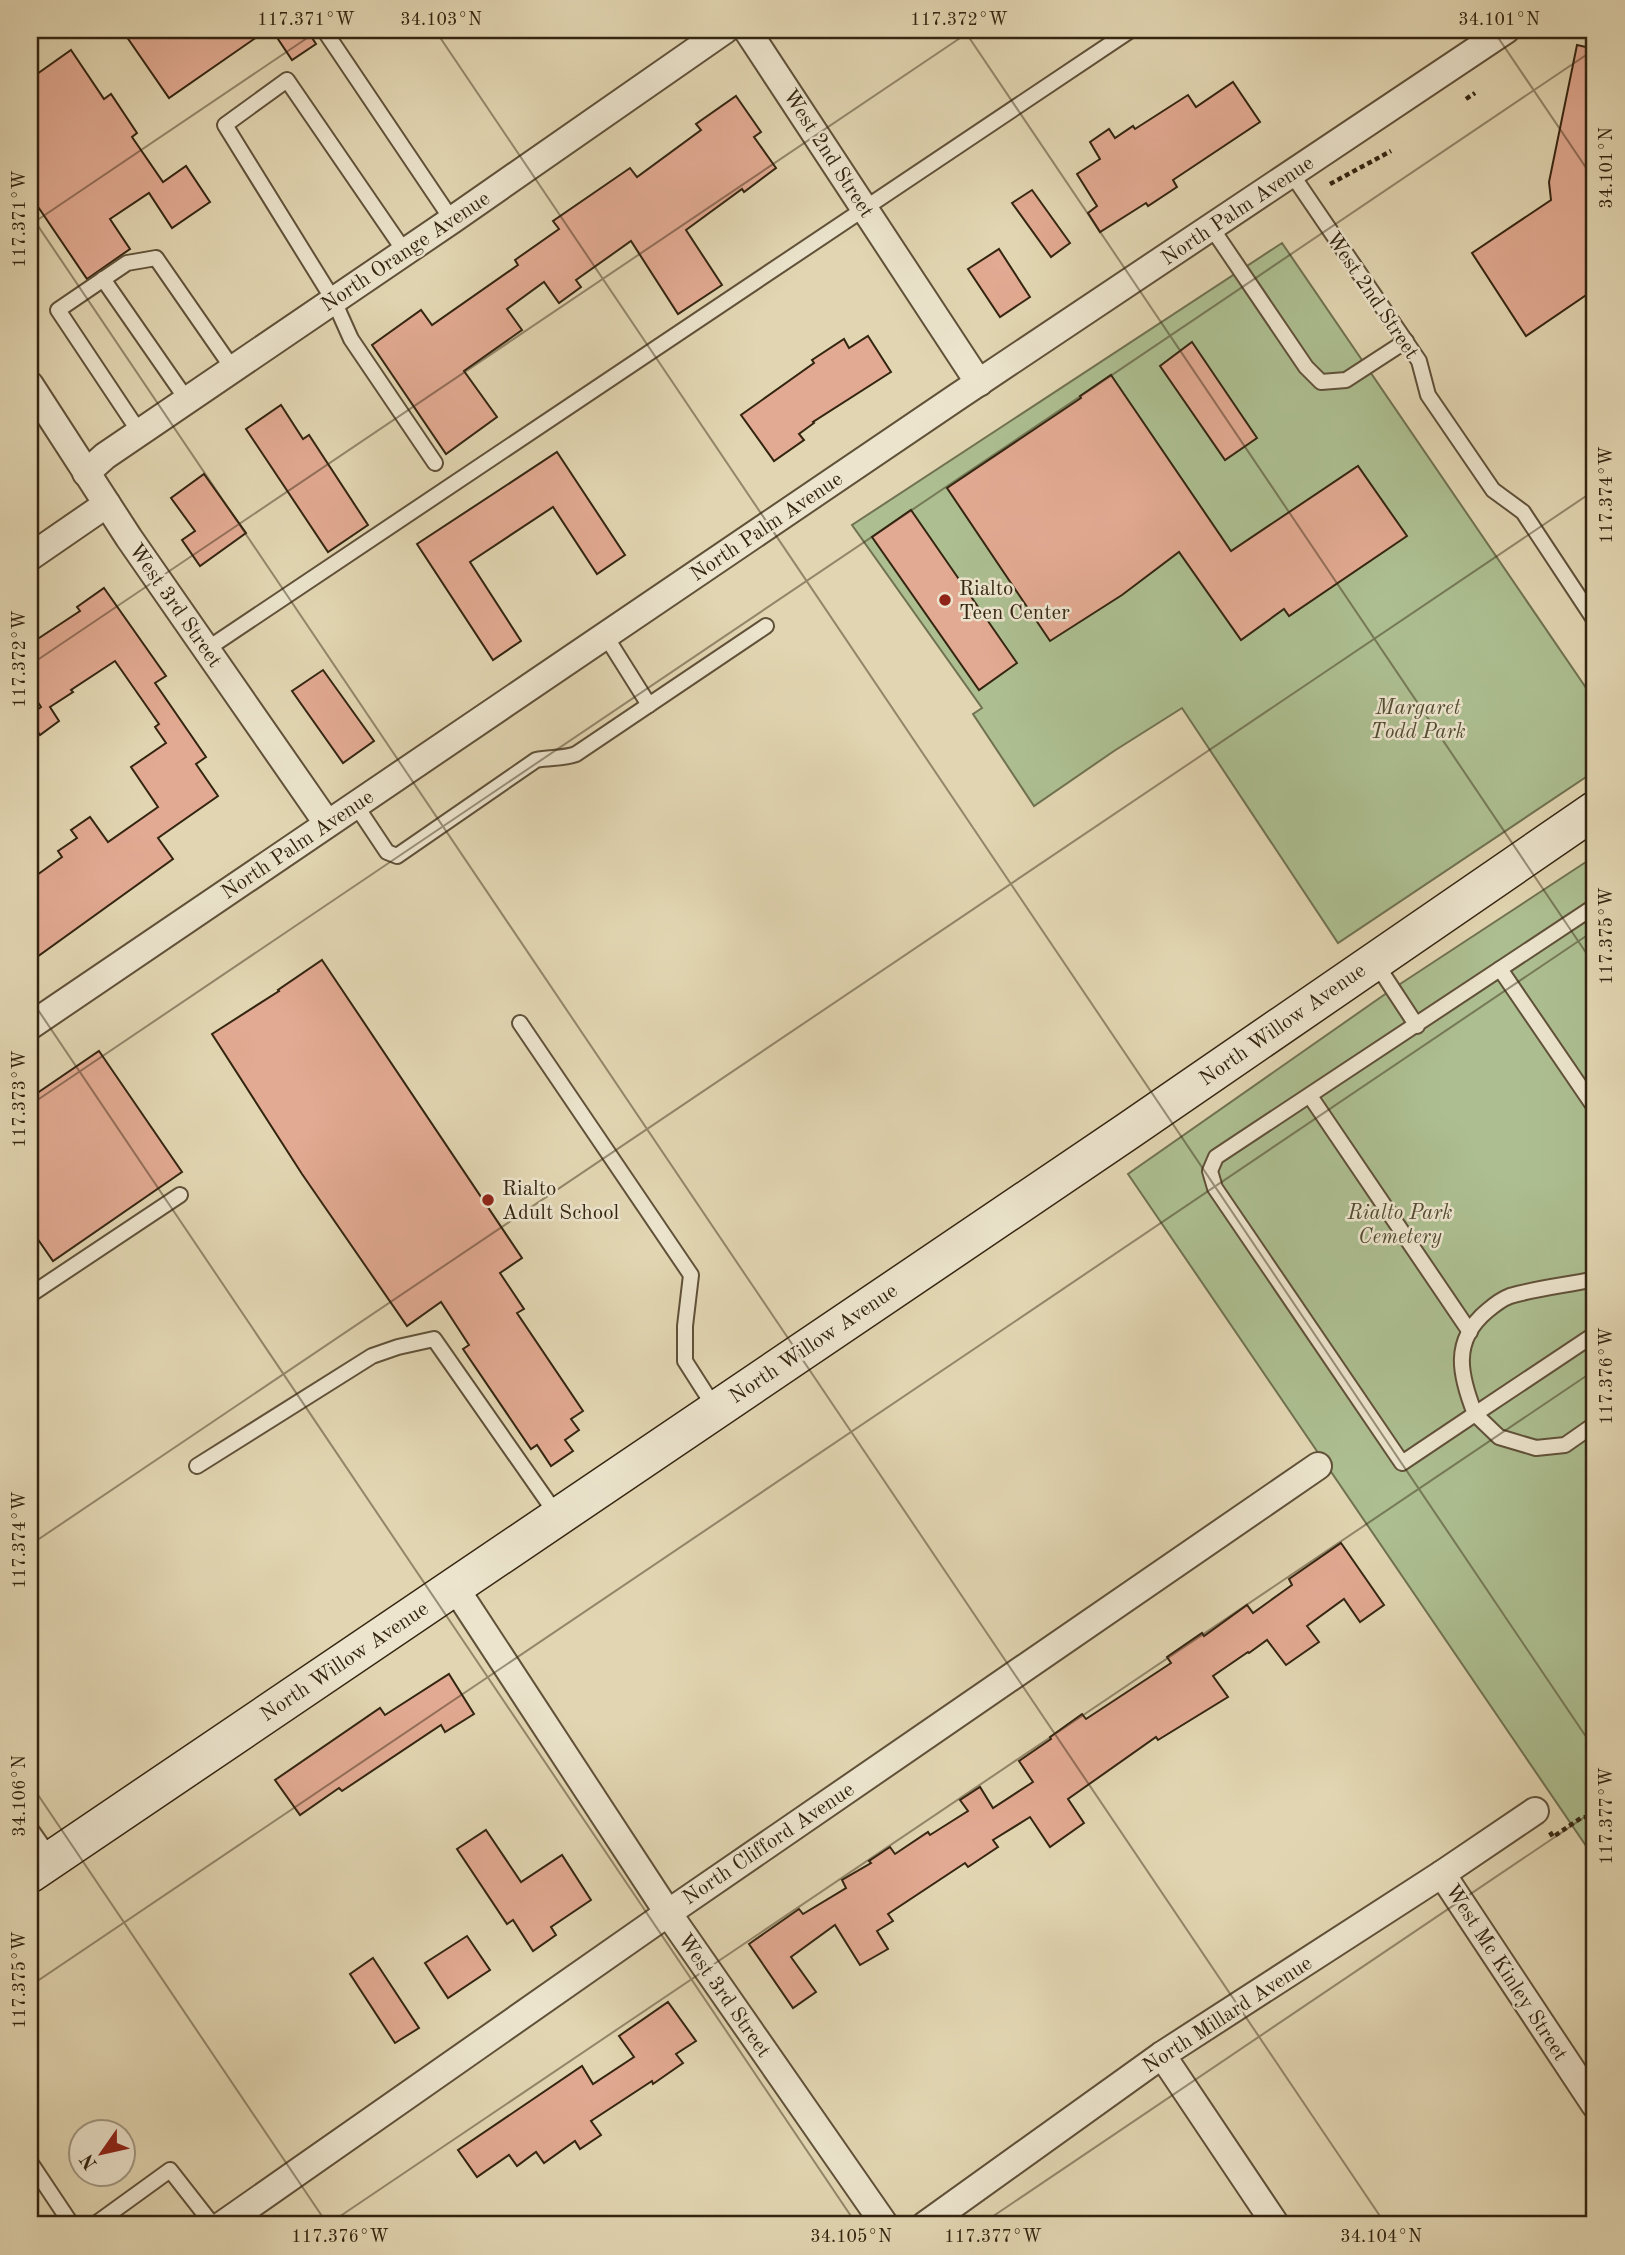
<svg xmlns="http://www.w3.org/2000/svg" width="1625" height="2255" font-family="'Old Standard TT',serif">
<rect width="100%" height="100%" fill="#e2d6b2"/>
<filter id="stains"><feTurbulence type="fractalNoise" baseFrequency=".00286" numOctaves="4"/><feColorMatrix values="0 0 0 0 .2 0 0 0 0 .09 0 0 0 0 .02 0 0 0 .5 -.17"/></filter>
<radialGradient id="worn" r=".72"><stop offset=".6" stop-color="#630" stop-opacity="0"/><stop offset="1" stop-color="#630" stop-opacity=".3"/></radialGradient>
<!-- green -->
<g fill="#adbf91" stroke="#707251" stroke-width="2">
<path d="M1282,243L1595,701V771L1338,943L1182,708L1114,751L1034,806L973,714L982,708L852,525Z"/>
<path d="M1595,856V1859L1128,1174L1391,990Z"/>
</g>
<!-- building -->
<g fill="#e2aa92" stroke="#342511" stroke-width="2">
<path d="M122,30H267L169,98Z"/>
<path d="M272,30H307L316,44L292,60Z"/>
<path d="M1577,45L1595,49V289L1526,336L1472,253L1551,200L1549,182Z"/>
<path d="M71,50L104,99L111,94L137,133L132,137L163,182L186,166L210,202L172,228L149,193L110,219L130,249L87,279L30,195V79Z"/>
<path d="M1233,82L1260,122L1173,180L1177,187L1148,206L1146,203L1100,232L1088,213L1097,206L1077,174L1100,159L1090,142L1109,129L1115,138L1133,126L1135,129L1188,95L1196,107Z"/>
<path d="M736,96L761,132L754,137L776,168L744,192L742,189L686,230L722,285L678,314L631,241L576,280L581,287L559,303L544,282L507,309L522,330L464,371L497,417L446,454L372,345L421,310L432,325L518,265L515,260L559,229L553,221L630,168L637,177L701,130L696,124Z"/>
<path d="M1032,190L1070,243L1051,257L1012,203Z"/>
<path d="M999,249L1030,297L1000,317L968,269Z"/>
<path d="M868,336L891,372L813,422L814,423L799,434L804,440L774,461L741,415L814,363L812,360L844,339L849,348Z"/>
<path d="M1192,342L1257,438L1225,460L1160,366Z"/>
<path d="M1111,375L1231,551L1358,466L1407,536L1289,616L1284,609L1241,640L1179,552L1122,595L1050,641L947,488L1081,398L1080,396Z"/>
<path d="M281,405L303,439L309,435L368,525L328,552L246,429Z"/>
<path d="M557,452L625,555L597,574L553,507L470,562L521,641L493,660L417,544Z"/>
<path d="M204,474L246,533L200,566L182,540L195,531L171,498Z"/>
<path d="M911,510L1017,663L979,690L872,537Z"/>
<path d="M104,588L166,676L155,683L206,757L196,764L218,796L158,838L173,859L30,962V880L62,857L58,851L77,838L71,830L90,817L108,842L158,807L131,767L166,743L155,727L159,724L115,661L71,690L73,692L50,707L59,721L40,735L30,720V715L41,707L30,690V644L80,611L77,607Z"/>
<path d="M323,670L374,741L343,763L292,691Z"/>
<path d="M322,960L522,1258L500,1273L524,1309L517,1313L583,1411L571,1419L579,1430L565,1440L573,1451L551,1466L537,1445L531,1449L463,1349L469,1345L441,1302L407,1326L302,1174L212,1034L279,991L278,990Z"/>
<path d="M99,1051L182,1172L53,1261L30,1228V1098Z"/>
<path d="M1341,1543L1384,1605L1360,1622L1344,1599L1307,1626L1319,1642L1286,1665L1267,1640L1249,1653L1248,1652L1213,1676L1228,1697L1158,1740L1156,1737L1068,1799L1084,1823L1050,1847L1030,1817L993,1840L998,1847L968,1867L965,1863L888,1914L893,1921L877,1931L888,1949L860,1965L835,1925L791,1957L816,1992L793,2008L749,1944L799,1909L803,1914L846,1888L842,1880L871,1863L869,1861L890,1847L895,1854L928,1832L930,1835L968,1811L960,1800L980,1787L993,1808L1033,1782L1019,1761L1051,1739L1050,1737L1082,1714L1086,1719L1171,1663L1167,1657L1202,1633L1204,1636L1247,1605L1253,1613L1292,1585L1289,1579Z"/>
<path d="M449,1674L474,1714L445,1732L441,1725L342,1791L339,1788L300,1815L275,1780L380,1708L385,1715Z"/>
<path d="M486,1830L521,1882L562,1855L591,1900L551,1927L556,1935L533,1951L513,1920L507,1924L457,1849Z"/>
<path d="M467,1936L490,1970L448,1998L425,1963Z"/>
<path d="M373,1958L419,2028L395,2043L350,1974Z"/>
<path d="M668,2002L696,2041L676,2054L683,2063L653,2084L652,2081L591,2121L601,2135L580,2149L575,2141L544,2163L536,2152L517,2166L509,2155L477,2177L458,2150L582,2066L593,2084L634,2057L619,2036Z"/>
</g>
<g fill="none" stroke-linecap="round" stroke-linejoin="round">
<!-- lane casing -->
<g stroke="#605139" stroke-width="18">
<g id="lane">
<path d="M324,30L452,220"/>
<path d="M1291,173L1419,361L1428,395L1493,490L1523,512L1595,621"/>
<path d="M30,213V216"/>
<path d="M1211,227L1306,367L1321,382L1346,380L1406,341"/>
<path d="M405,252L287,80L225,125L334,301L351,339L435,463"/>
<path d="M103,279L187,400"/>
<path d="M140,433L58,310L127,263L156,258L233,369"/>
<path d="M605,635L649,705"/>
<path d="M207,649L1131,30"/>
<path d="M355,804L387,852L397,856L536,760C550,757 563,759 576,754L766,626"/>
<path d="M1595,906L1216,1157L1210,1171L1215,1188L1402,1463L1475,1414L1499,1437L1536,1448L1565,1445L1595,1424"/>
<path d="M1375,962L1417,1026"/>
<path d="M1500,969L1595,1108"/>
<path d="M520,1023L691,1275L685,1326V1361L715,1408"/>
<path d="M1310,1096L1470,1332"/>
<path d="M1595,1279C1568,1285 1537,1288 1510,1296C1502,1299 1494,1305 1487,1311C1451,1341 1460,1376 1475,1414L1595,1334"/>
<path d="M30,1295L180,1195"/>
<path d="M197,1466L372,1356L398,1347L434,1339L557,1515"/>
<path d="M30,1828L51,1858"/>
<path d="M30,2162L72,2225"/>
<path d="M94,2225L170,2170L213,2225"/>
</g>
</g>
<!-- street casing -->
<g stroke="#605139" stroke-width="30">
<g id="street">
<path d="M747,30L979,383"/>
<path d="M30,385L129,538L327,823"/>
<path d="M86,473L105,456L452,220L725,30"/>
<path d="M30,557L107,504"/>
<path d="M30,1026L957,397L1506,30"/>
<path d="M454,1586L668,1913L885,2225"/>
<path d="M1442,1874L1595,2105"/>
<path d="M1162,2055L1276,2225"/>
<path d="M222,2225L668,1913L1318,1466"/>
<path d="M925,2225L1162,2055L1442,1874L1535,1811"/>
</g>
</g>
<!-- secondary casing -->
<g stroke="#342511" stroke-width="40">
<path id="secondary" d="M30,1874L1128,1131L1595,810"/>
</g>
<!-- path -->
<g stroke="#342511" stroke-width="4.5" stroke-dasharray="5 3.5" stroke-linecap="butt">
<path d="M1466,99L1475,93"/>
<path d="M1330,184L1391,151"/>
<path d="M1550,1832L1553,1837L1581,1818L1595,1815"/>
</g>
<!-- lane -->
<use href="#lane" stroke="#ece4cd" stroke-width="14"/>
<!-- street -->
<use href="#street" stroke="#ece4cd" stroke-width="26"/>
<!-- secondary -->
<use href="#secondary" stroke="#ece4cd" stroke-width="37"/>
</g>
<!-- ticks -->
<path fill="none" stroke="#342511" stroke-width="2" stroke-opacity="0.45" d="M435,30L1595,1750M964,30L1595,966M1493,30L1595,181M30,214L1386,2225M30,225L319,30M30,665L972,30M30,998L857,2225M30,1105L1595,49M30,1545L1595,490M30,1783L328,2225M30,1986L1595,930M327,2225L1595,1370M980,2225L1595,1810"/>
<!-- markers -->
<g fill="#8f2418" stroke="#ece4cd" stroke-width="2.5">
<circle cx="945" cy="600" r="7"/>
<circle cx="488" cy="1200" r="7"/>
</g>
<g text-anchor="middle" stroke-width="5" stroke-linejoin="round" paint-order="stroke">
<!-- street labels -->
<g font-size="21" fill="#342511" stroke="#ece4cd">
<text transform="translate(829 153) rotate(57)" y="7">West 2nd Street</text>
<text transform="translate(1237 210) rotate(-34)" y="7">North Palm Avenue</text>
<text transform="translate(405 251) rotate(-34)" y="7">North Orange Avenue</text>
<text transform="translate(1373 295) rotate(56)" y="7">West 2nd Street</text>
<text transform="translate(766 526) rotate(-34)" y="7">North Palm Avenue</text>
<text transform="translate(176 605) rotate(55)" y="7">West 3rd Street</text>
<text transform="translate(297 844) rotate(-34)" y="7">North Palm Avenue</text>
<text transform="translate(1282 1024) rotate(-35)" y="7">North Willow Avenue</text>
<text transform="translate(813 1343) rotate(-34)" y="7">North Willow Avenue</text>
<text transform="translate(344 1661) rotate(-34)" y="7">North Willow Avenue</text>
<text transform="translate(768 1843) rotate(-34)" y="7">North Clifford Avenue</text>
<text transform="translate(1507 1972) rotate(57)" y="7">West Mc Kinley Street</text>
<text transform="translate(725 1995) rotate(55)" y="7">West 3rd Street</text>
<text transform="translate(1227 2014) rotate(-33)" y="7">North Millard Avenue</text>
</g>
<!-- poi labels -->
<g font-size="21" fill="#342511" stroke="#ece4cd" text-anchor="start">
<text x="959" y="595">Rialto<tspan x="959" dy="24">Teen Center</tspan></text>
<text x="502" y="1195">Rialto<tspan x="502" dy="24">Adult School</tspan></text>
</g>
<!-- park labels -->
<g font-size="21" font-style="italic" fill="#524c31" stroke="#ece4cd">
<text x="1418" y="714">Margaret<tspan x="1418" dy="24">Todd Park</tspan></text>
<text x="1400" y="1219">Rialto Park<tspan x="1400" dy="24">Cemetery</tspan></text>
</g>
</g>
<!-- margin -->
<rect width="1625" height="2255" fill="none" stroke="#e2d6b2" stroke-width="77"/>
<!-- north arrow -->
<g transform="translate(102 2153) rotate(236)"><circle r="33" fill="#ece4cd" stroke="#a29882" stroke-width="2"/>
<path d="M0-5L12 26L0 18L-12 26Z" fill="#8f2418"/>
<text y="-10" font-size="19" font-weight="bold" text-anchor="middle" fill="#342511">N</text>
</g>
<rect x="38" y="38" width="1548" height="2178" fill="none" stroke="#342511" stroke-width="2.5"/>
<g font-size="18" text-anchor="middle" fill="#342511">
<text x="306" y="25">117.371°W</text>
<text x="441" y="25">34.103°N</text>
<text x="959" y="25">117.372°W</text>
<text x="1499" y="25">34.101°N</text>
<text transform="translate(1606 168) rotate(-90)" y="6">34.101°N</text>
<text transform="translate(19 219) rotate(-90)" y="6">117.371°W</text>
<text transform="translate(1606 495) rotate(-90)" y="6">117.374°W</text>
<text transform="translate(19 659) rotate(-90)" y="6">117.372°W</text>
<text transform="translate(1606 936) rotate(-90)" y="6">117.375°W</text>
<text transform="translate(19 1099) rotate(-90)" y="6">117.373°W</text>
<text transform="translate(1606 1376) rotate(-90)" y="6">117.376°W</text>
<text transform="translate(19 1540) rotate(-90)" y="6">117.374°W</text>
<text transform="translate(19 1796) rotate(-90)" y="6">34.106°N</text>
<text transform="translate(1606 1816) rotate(-90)" y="6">117.377°W</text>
<text transform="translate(19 1980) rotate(-90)" y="6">117.375°W</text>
<text x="340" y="2242">117.376°W</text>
<text x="851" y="2242">34.105°N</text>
<text x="993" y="2242">117.377°W</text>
<text x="1381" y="2242">34.104°N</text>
</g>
<rect width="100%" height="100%" filter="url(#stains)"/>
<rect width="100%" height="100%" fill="url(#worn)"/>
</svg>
